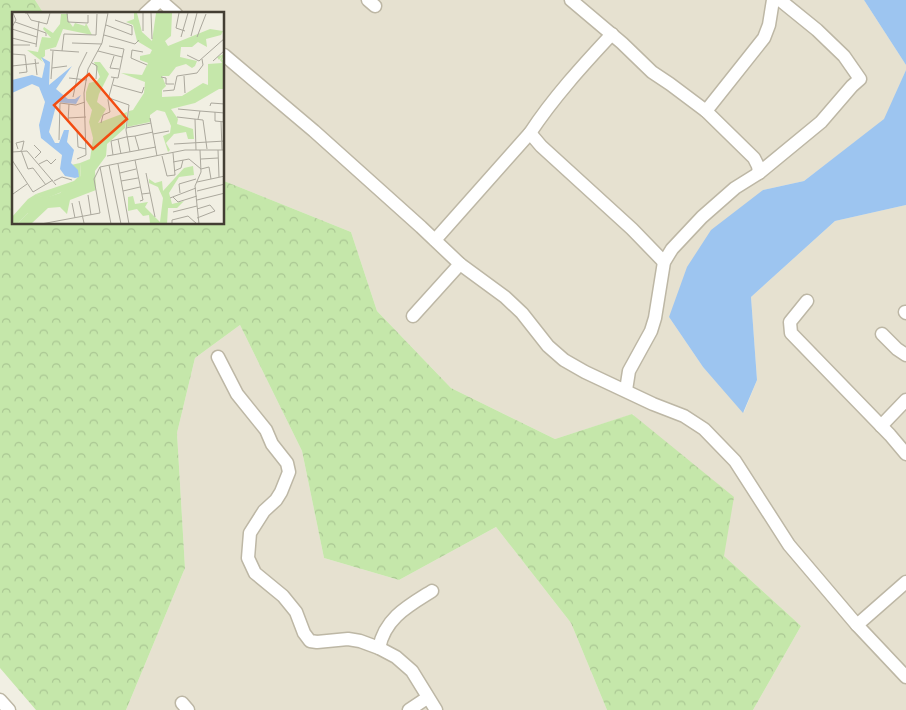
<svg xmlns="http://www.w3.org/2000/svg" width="906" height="710" font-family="'Fira Sans Condensed',sans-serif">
<defs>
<pattern id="forest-crowns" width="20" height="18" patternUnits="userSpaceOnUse" patternTransform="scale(1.25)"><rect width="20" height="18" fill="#c5e7aa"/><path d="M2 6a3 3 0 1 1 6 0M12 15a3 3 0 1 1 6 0" fill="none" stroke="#aac793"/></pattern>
</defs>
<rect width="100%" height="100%" fill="#f1efe3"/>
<!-- residential -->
<g fill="#e6e1d0">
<path d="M35,0H864L906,65V70L885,119L804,181L763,190L669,317L703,367L744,412L757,380L751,297L835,221L906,205V710H753L801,626L724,556L633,414L555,439L451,388L377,311L351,232L224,181V14H44Z"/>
<path d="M240,325L302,451L324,558L399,580L496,527L571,623L607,710H126L185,568L177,433L195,358Z"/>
</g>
<!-- forest -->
<path fill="url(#forest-crowns)" d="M0,0H35L44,14H14V224H224V181L351,232L377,311L451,388L555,439L632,414L734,497L724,556L801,626L753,710H607L571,623L496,527L399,580L324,558L302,451L240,325L195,358L177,433L185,568L126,710H36L0,668Z"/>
<!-- water -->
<g fill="#9dc5f0">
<path d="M864,0H906V65Z"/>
<path d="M906,70V205L835,221L751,297L757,380L743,413L703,367L669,317L687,267L711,230L763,190L804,181L884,119Z"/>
</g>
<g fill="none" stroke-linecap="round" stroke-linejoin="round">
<!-- minor casing -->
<g stroke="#bdb7a5" stroke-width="15">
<g id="minor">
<path d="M160,0L176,14"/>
<path d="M368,0L375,6"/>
<path d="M571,0L622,43L652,72L670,84L706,111L754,158L758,166L759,173"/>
<path d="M145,14L160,0"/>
<path d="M224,55L314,131L421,227L460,264L505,297L522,313L548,346L564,360L585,372L653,404L684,416L704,429L735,461L789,545L857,625L906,677"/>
<path d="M706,111L764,38L769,25L773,0"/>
<path d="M530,133L541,146L632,229L664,262"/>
<path d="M435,240L530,133C553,98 583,65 612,34"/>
<path d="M807,301L790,322L791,333L890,435L906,454"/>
<path d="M905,312L906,313"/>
<path d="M413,316L460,264"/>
<path d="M882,334L897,349L906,355"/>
<path d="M218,357L237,394L266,430L272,444L287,463L289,472L281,492L276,500L264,511L250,533L248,558L255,573L283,596L296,612L304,633L310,641L317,642L348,639L360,641L379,648L396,657L412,671L436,710"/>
<path d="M626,390L629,371L651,331L655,318L664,262L672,249L702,217L735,188L759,173L821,122L852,86L860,79L844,56L817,30L780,0"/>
<path d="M881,426L906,400"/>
<path d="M857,625L906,582"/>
<path d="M379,648C385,618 408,606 432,591"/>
<path d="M0,700L9,710"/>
<path d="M182,703L188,710"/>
<path d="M409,710L427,698"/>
</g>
</g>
<!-- minor -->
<use href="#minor" stroke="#fff" stroke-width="12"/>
</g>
<!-- overview -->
<g transform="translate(12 12)">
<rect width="212" height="212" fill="#f1efe3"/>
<path d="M181,154L182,163L167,165L157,181L160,192L172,189L165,196H156L155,212L138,211L137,203L131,204L125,197L116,199V185L121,184L123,192L136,190L133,195L148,210L151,186L146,175L137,171V167L143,171L150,169L151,179L172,156Z" fill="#c5e7aa"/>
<path d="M122,1H125L130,20L140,29L144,1H160L159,24L153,29L156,34L198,17L211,19L209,23L194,27L195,35L186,30L180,35H169L168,45L185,49L183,54L180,56L174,52L164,55L157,64H150L154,74L150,78V85L170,84L191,71L196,73V52L210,51L208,48L210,44L207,48L205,45L212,42L210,48H212V77H207L183,91L159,97L166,107L165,112L181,117L182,127H176L174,120L162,122L154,131L158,138L156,140L151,124L158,121L159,114L153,100L145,98L138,103V110L115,115L117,99L121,98L132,81L133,70L109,61L130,63L136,51L128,48V44L138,42L140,38L125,29L121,13L114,10L122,7ZM49,2H56L55,7L61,15L63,11L73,14L74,11L80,23L51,17L44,35L33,38V44L29,47L31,50L15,38L26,40L30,25L39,26L31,17L32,15L41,21L48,12ZM82,50H88L97,62L87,82L85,90L94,97L86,111L115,100L113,116L95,132L94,144L83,159L84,178L58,188L55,202L48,195L36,196L19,212H5L16,201V187L24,182L33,186L48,181L69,164L68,151L78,147L81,126L77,110L80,98L74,88V80L77,71L85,69L88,65Z" fill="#c5e7aa"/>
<path d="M68,151L69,169L59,176L33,187L24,182L62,169L67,164L59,153ZM16,187V201L5,212H0V205Z" fill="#c5e7aa"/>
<path d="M29,45L38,50L37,73L60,54L44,77L56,87H63L69,83L64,92L45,90L37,120L43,131H47L52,118H57L55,130L62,138L59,151L66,158L67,165L63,166L53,164L48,157L50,143L29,126L27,113L33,90L27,75L20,72L0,81V68L20,63L30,66L33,52Z" fill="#9dc5f0"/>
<path fill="none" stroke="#aba89d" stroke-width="1" d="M13,1H31M15,1L19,8L35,12L38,1M31,1H96M55,1L56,10L76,11V3M131,1V19M139,1L140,27M167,1L164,16L173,19M3,10L34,21V24M94,13L120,23V14L103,8M0,15L4,8L1,1M0,17L25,25M92,23L123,32L127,28M179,24L185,1M169,25L176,1M185,25L194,2M0,26L24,32M60,31L90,32M0,33H18M97,34L112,37L106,66L99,65M24,35L27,9M38,38L67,40M50,39L52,22L84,23L85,2M86,39L110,45M131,40L120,38L119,46L135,53M175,43L187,49L213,26M102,44L98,56L107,57M23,47L25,63M201,49L213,38M80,51L85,54L84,67M0,54V42L13,43L15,60L7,61M0,54L27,51M40,56L55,54M172,64L173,81M149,65L154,66V72H162M57,66L75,68M39,67L41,39M101,73L130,81L132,75M151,79L162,78L165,64L185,61L191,53L190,47M61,85L67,56L75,40M97,86L117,93L114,118L118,140M198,94L199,91L213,92M166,97L188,99M203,100V109L213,110M165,105L191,108L195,137M56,106L74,105M138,106L145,144M183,107L184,138M186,107L188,99L213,101M209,109L210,138M56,110L57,92M89,111L91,103L98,100L96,88L102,66M114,116L139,111M65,118L66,135L74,137M141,122L157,119M123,124L141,120M106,127L109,142M47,128L48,91L64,93L73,90M162,132L213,129M22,133L29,140L23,146M6,137L4,131L12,129L10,138M9,138L16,157L21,156M206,138L207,165M0,140L15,139L44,173M101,143L99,129L114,125L123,124L127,138M95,144L144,135M150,144L155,164L163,163L161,141M65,147L74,143L72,81L76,57L90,31L96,1M189,147L206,146M0,148L21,180L41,168M123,148L131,188L128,189M161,150L177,147L189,157L197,155L199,167M27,152L35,148L39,152L44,147M106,152L117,212M97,153L109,212M88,155L99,212M21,156L34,173M162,159L169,156L171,148M108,161L124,157M134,161L138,181M42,169L50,165L60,168M109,169L126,166M185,170L213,164M111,179L128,175M185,179L213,172M168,181L167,172L184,167M1,182L15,172M130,182L138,181L143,205M76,183L79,203M161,185L166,190L185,184M158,186L184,176M185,188L213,181M67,189L72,211M60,191L63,206M185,197L198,193L203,199L185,206M161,200L185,194M29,212L88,201L82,167L88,155L173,138H213M160,212V208L176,204L185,212M187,212L183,174L189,160L188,138"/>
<path fill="#f34c11" fill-opacity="0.15" stroke="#f34c11" stroke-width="2.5" d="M77,62L115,107L81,137L42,93Z"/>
<rect width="212" height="212" fill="none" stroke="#433e33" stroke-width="2.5"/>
</g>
</svg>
